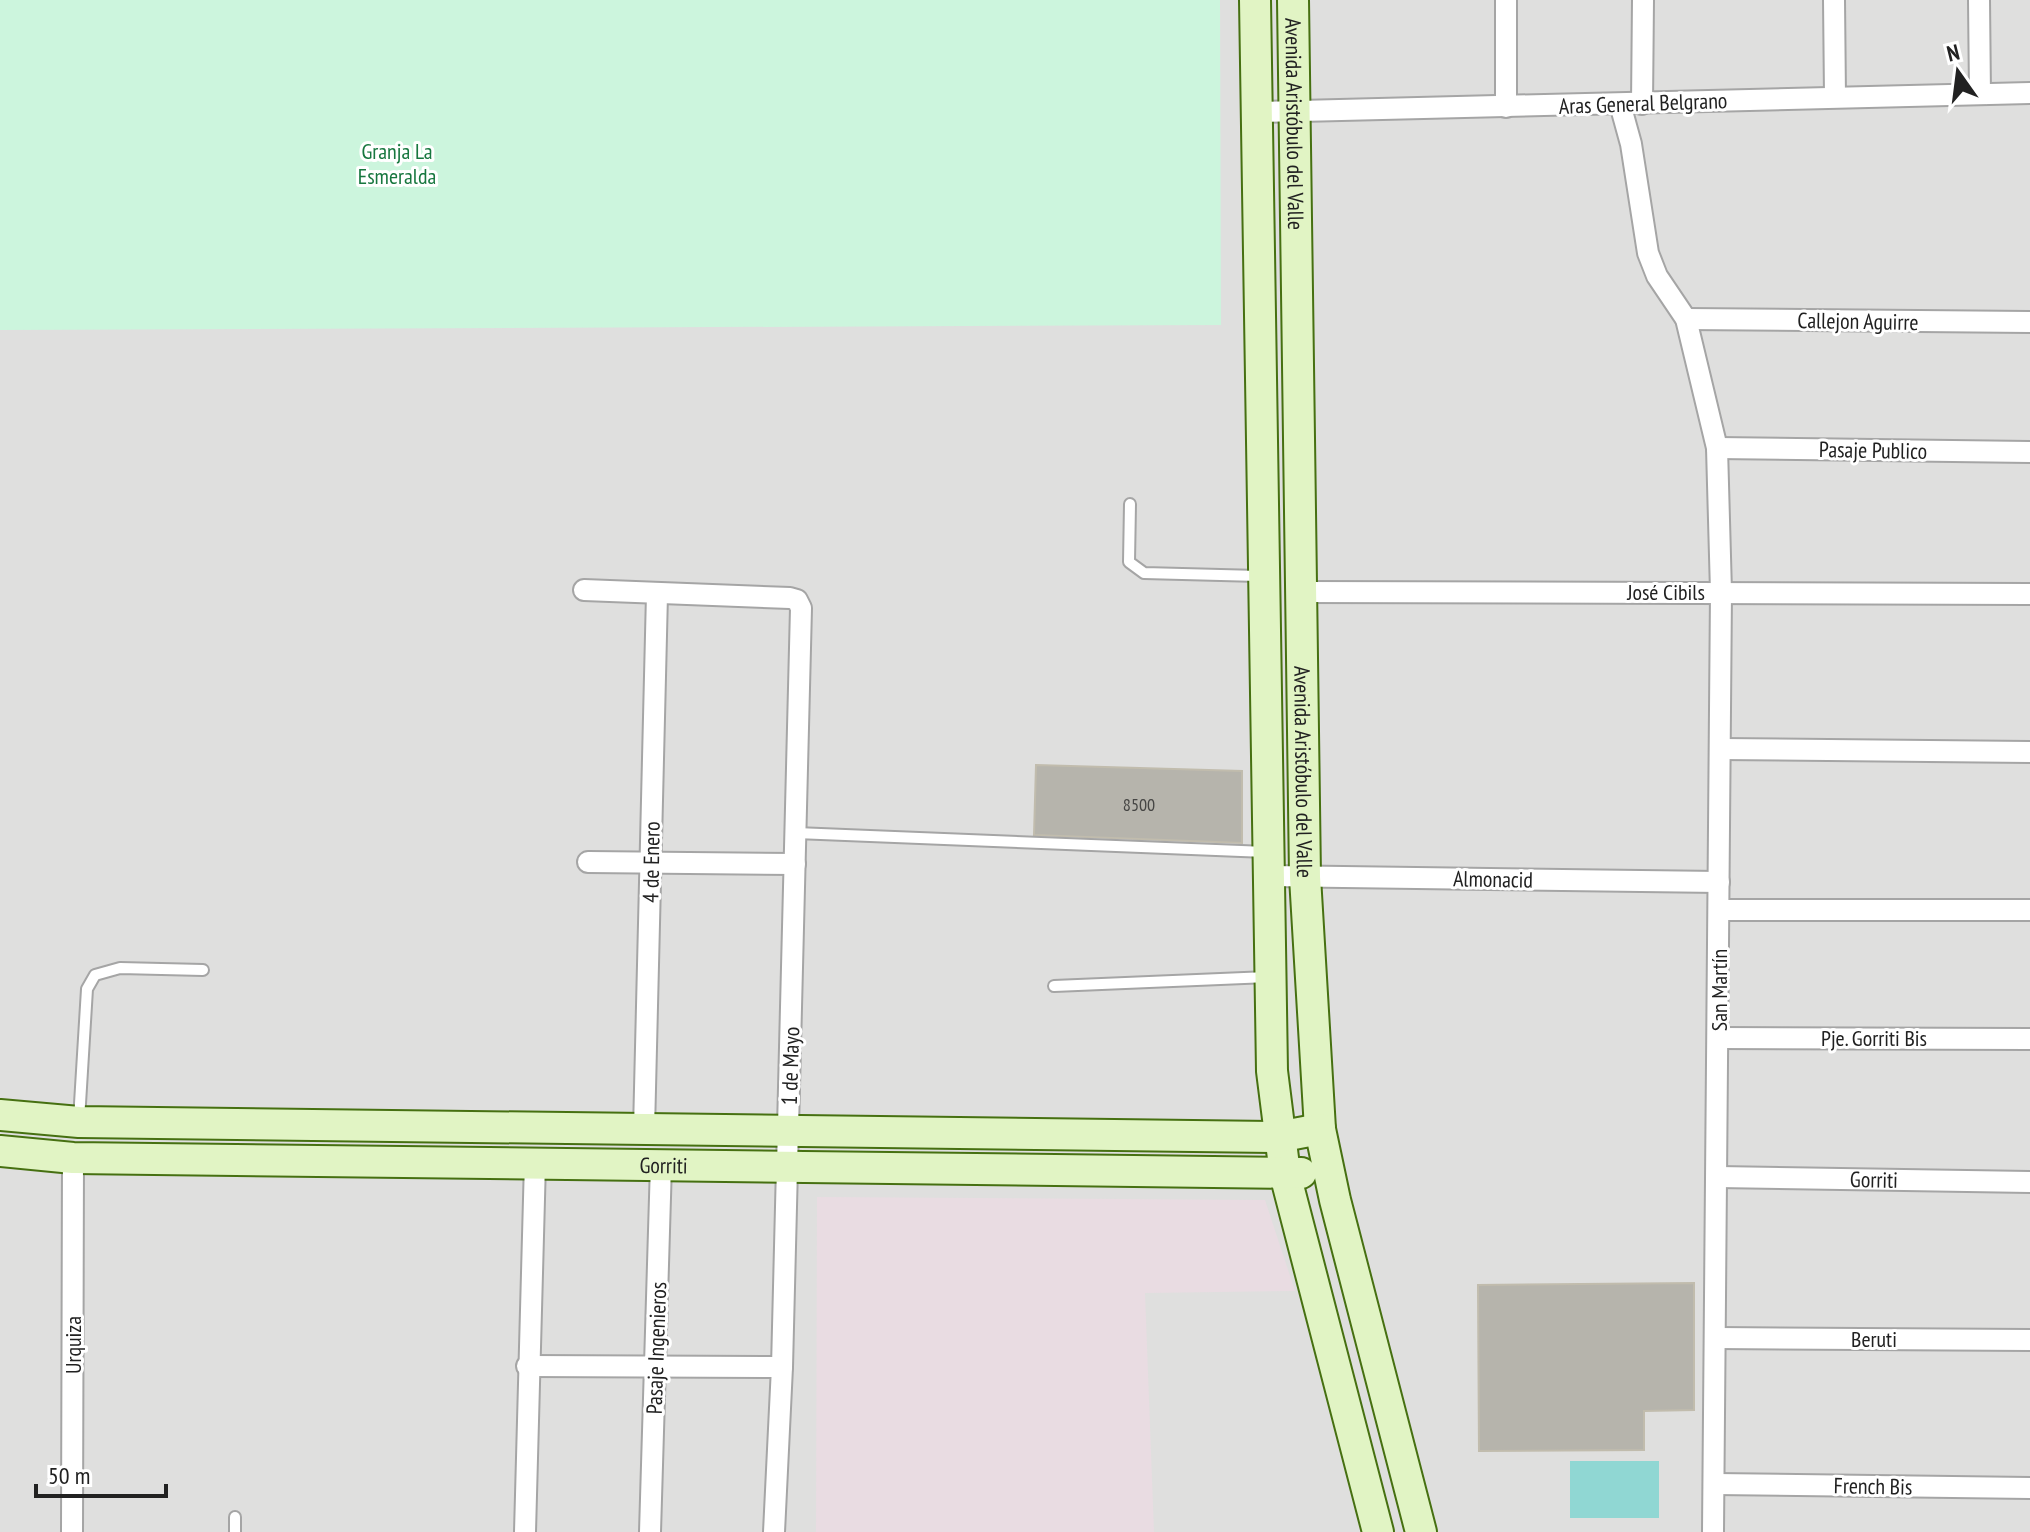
<svg xmlns="http://www.w3.org/2000/svg" width="2030" height="1532" font-family="'PT Sans Narrow',sans-serif">
<rect width="100%" height="100%" fill="#f1f1e9"/>
<!-- residential -->
<rect fill="#dfdfde" x="0" y="0" width="2030" height="1532"/>
<!-- industrial -->
<path fill="#e9dce2" d="M817,1197L1265,1200L1295,1291L1145,1293L1154,1532H816Z"/>
<!-- park -->
<path fill="#ccf5dd" d="M0,0H1220L1221,325L0,330Z"/>
<!-- pitch -->
<rect fill="#90d7d3" x="1570" y="1461" width="89" height="57"/>
<!-- building -->
<g fill="#b6b4ac" stroke="#c1bcad" stroke-width="2">
<path d="M1036,765L1242,771V843L1034,835Z"/>
<path d="M1694,1283V1410L1644,1411V1450L1479,1451L1478,1285Z"/>
</g>
<g fill="none" stroke-linecap="round" stroke-linejoin="round">
<!-- lane casing -->
<g stroke="#a5a5a5" stroke-width="14">
<g id="lane">
<path d="M1130,504L1129,562L1144,573L1259,576"/>
<path d="M796,833L1266,852"/>
<path d="M1054,986L1268,977"/>
<path d="M79,1120L87,989L95,975L120,968L203,970"/>
<path d="M235,1532V1517"/>
</g>
</g>
<!-- street casing -->
<g stroke="#a5a5a5" stroke-width="24">
<g id="street">
<path d="M1506,0V107"/>
<path d="M1834,0L1835,96"/>
<path d="M1979,0L1980,94"/>
<path d="M1620,104L1631,144L1648,253L1657,276L1686,319L1717,448L1721,592L1713,1532"/>
<path d="M1642,104L1643,0"/>
<path d="M1256,112L2030,93"/>
<path d="M1686,319L2030,322"/>
<path d="M1717,448L2030,452"/>
<path d="M584,590L790,598L797,600L801,608L782,1367L774,1532"/>
<path d="M1301,592L2030,594"/>
<path d="M1720,749L2030,752"/>
<path d="M588,862L795,864"/>
<path d="M1267,876L1719,882"/>
<path d="M1719,910H2030"/>
<path d="M1719,1038L2030,1039"/>
<path d="M644,1130L657,594"/>
<path id="s1" d="M1718,1177L2030,1182"/>
<path d="M1717,1338L2030,1340"/>
<path d="M527,1366L782,1367"/>
<path d="M1715,1484L2030,1488"/>
<path d="M72,1532L73,1158"/>
<path d="M525,1532L535,1162"/>
<path d="M650,1532L661,1164"/>
</g>
</g>
<!-- secondary casing -->
<g stroke="#467011" stroke-width="34">
<g id="secondary">
<path d="M1255,0L1272,1071L1285,1174L1378,1532"/>
<path id="s2" d="M1293,0L1305,877L1320,1129L1335,1200L1421,1532"/>
<path d="M0,1115L79,1122L1278,1137L1320,1129"/>
<path id="s3" d="M0,1151L73,1158L1301,1173"/>
</g>
</g>
<!-- lane -->
<use href="#lane" stroke="#fff" stroke-width="10"/>
<!-- street -->
<use href="#street" stroke="#fff" stroke-width="20"/>
<!-- secondary -->
<use href="#secondary" stroke="#e1f4c4" stroke-width="30"/>
</g>
<g text-anchor="middle" stroke-width="6" stroke-linejoin="round" paint-order="stroke">
<!-- number labels -->
<g font-size="18" fill="#464644">
<text x="1139" y="811">8500</text>
</g>
<!-- street labels -->
<g font-size="22" fill="#212121" stroke="#fff">
<text transform="translate(1643 103) rotate(-2)" y="8">Aras General Belgrano</text>
<text dy="8" stroke="none"><textPath href="#s2" startOffset="124">Avenida Aristóbulo del Valle</textPath></text>
<text transform="translate(1858 321) rotate(1)" y="8">Callejon Aguirre</text>
<text transform="translate(1873 450) rotate(1)" y="8">Pasaje Publico</text>
<text x="1666" y="600">José Cibils</text>
<text dy="8" stroke="none"><textPath href="#s2" startOffset="772">Avenida Aristóbulo del Valle</textPath></text>
<text transform="translate(651 862) rotate(-89)" y="8">4 de Enero</text>
<text transform="translate(1493 879) rotate(1)" y="8">Almonacid</text>
<text transform="translate(1719 990) rotate(-90)" y="8">San Martín</text>
<text x="1874" y="1046">Pje. Gorriti Bis</text>
<text transform="translate(790 1066) rotate(-88)" y="8">1 de Mayo</text>
<text dy="8" stroke="none"><textPath href="#s3" startOffset="664">Gorriti</textPath></text>
<text dy="8" stroke="none"><textPath href="#s1" startOffset="156">Gorriti</textPath></text>
<text x="1874" y="1347">Beruti</text>
<text transform="translate(73 1345) rotate(-90)" y="8">Urquiza</text>
<text transform="translate(656 1348) rotate(-88)" y="8">Pasaje Ingenieros</text>
<text transform="translate(1873 1486) rotate(1)" y="8">French Bis</text>
</g>
<!-- park labels -->
<g font-size="22" fill="#17773f" stroke="#fff">
<text x="397" y="159">Granja La<tspan x="397" dy="25">Esmeralda</tspan></text>
</g>
</g>
<!-- north arrow -->
<g transform="translate(1958 72) rotate(346)" stroke="#ffffff" stroke-width="6" paint-order="stroke">
<path d="M0-6L14 30L0 20L-14 30Z" fill="#212121"/>
<text y="-12" font-size="22" font-weight="bold" text-anchor="middle" fill="#212121">N</text>
</g>
<!-- scale -->
<path d="M36 1484v12h130v-12" fill="none" stroke="#212121" stroke-width="4"/>
<text x="48" y="1484" font-size="24" fill="#212121" stroke="#ffffff" stroke-width="6" paint-order="stroke">50 m</text>
</svg>
